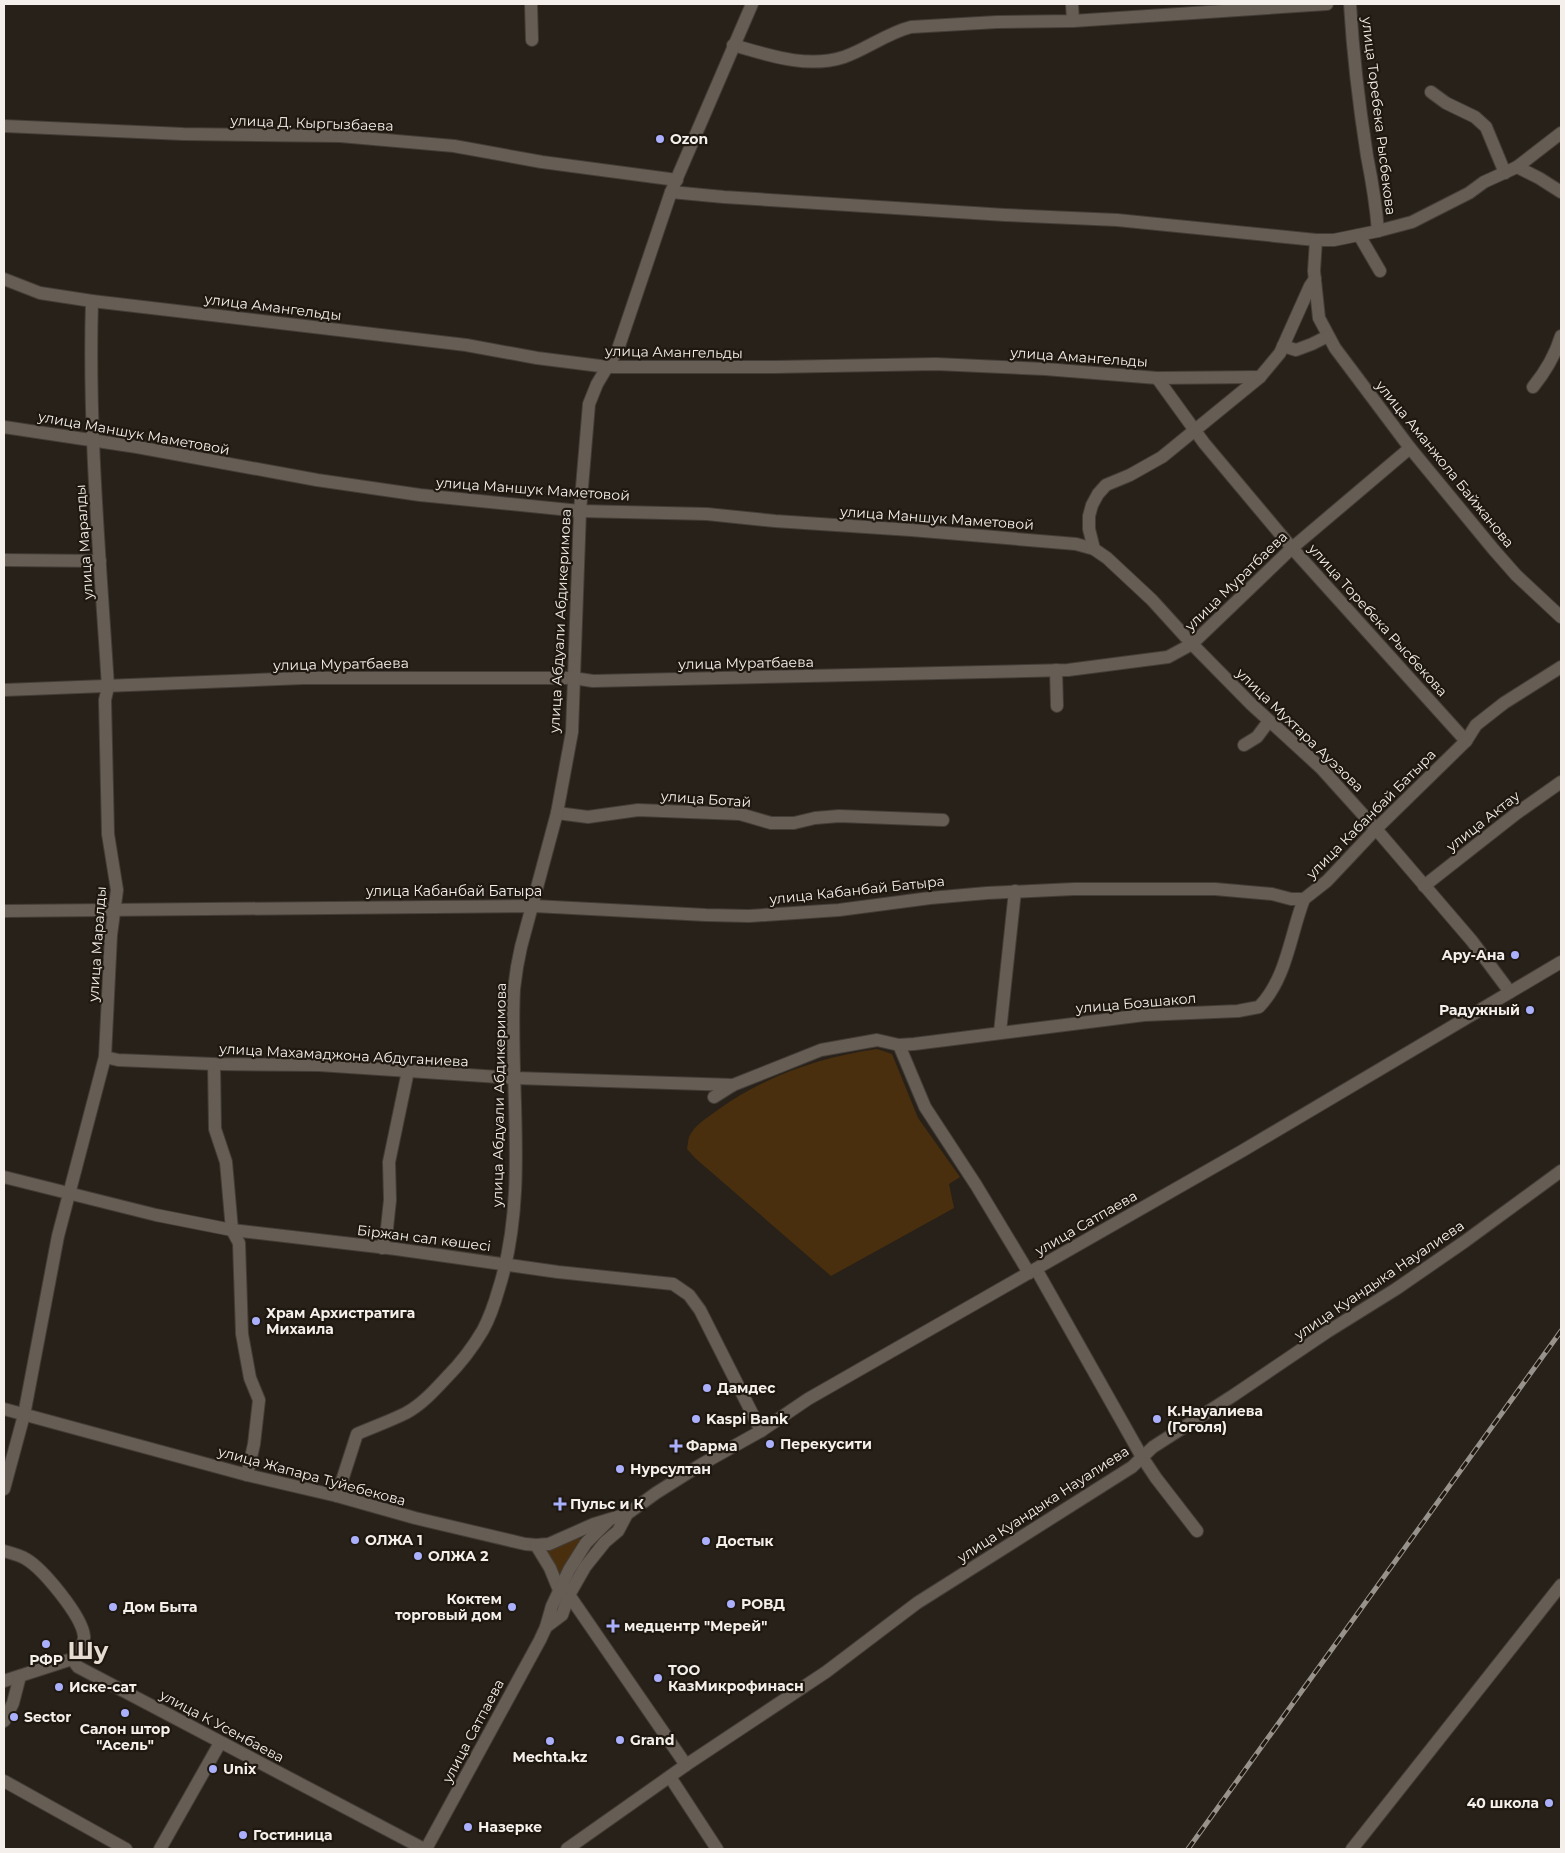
<svg xmlns="http://www.w3.org/2000/svg" width="1565" height="1853" font-family="Montserrat,sans-serif">
<rect width="100%" height="100%" fill="#282119"/>
<!-- green -->
<g fill="#492f0d">
<path d="M877,1049L892,1054L918,1118L960,1177L949,1184L954,1208L831,1276L695,1158L687,1149C688,1145 688,1138 690,1135C695,1125 707,1118 715,1112C762,1077 820,1057 877,1049Z"/>
<path d="M566,1531C582,1538 591,1544 584,1564L560,1575L553,1573L543,1547C548,1537 554,1532 566,1531Z"/>
</g>
<g fill="none" stroke-linecap="round" stroke-linejoin="round">
<!-- minor casing -->
<g stroke="#433d37" stroke-width="14">
<g id="minor">
<path d="M531,4L532,40"/>
<path d="M1072,4L1073,21"/>
<path d="M1350,4C1353,54 1359,105 1367,156C1372,181 1376,205 1378,231"/>
<path d="M733,45C768,55 807,69 844,57C867,49 887,33 911,27L997,22L1073,21L1327,4"/>
<path d="M1431,92L1446,103L1475,117L1486,127L1505,173"/>
<path d="M4,126L183,134L340,136L454,146L542,162L677,180"/>
<path d="M1517,167L1539,178L1561,192"/>
<path d="M671,192L724,197L1005,215L1117,220L1316,240H1334L1378,231L1412,222L1469,193L1484,182L1517,167L1561,133"/>
<path d="M1359,235L1380,271"/>
<path d="M1316,240L1314,271L1319,318L1335,348L1410,448L1494,550L1516,575L1561,617"/>
<path d="M4,279L40,293L92,301L466,345L537,358L608,367H774L936,364L1045,369L1157,378L1260,377"/>
<path d="M1283,346L1296,350L1312,344L1328,336"/>
<path d="M1157,378L1204,443L1292,548L1466,741"/>
<path d="M1533,387C1546,371 1555,356 1561,336"/>
<path d="M4,427L137,447L317,480L420,495L580,511L707,514L775,521L911,530L1076,544L1094,549L1107,558L1152,600L1192,644L1251,704L1321,768L1376,829L1472,941L1510,992"/>
<path d="M1094,549L1089,529V516L1092,505L1098,494L1106,485L1130,475L1162,457L1260,377L1280,353L1310,286L1315,279"/>
<path d="M4,560L100,561"/>
<path d="M1056,670L1057,706"/>
<path d="M4,690L304,678H573L593,681L1068,670L1168,657L1192,644L1292,548L1410,448"/>
<path d="M1244,745L1257,737L1269,721"/>
<path d="M557,813L588,817L638,810L740,814L771,823H794L815,818L839,816L943,820"/>
<path d="M1424,886L1517,813L1561,782"/>
<path d="M4,911L534,906L706,915L749,916L839,910L930,898L987,893L1074,889H1215L1272,894L1291,899H1304L1327,881L1376,829L1466,741L1476,725L1504,703L1561,667"/>
<path d="M1000,1032L1015,891"/>
<path d="M899,1045L925,1107L976,1185L1029,1273"/>
<path d="M105,1057L118,1060L214,1064L319,1065L515,1078L733,1085"/>
<path d="M214,1064L215,1129L226,1162L232,1230L239,1243L242,1334L250,1378L259,1400L254,1444L247,1475"/>
<path d="M714,1097L733,1085L821,1050L877,1040L899,1045L914,1044L1144,1015L1238,1011L1259,1007C1287,978 1290,935 1304,899"/>
<path d="M4,1177L156,1215L232,1230L396,1249L558,1272L673,1284L689,1295L700,1310L761,1431"/>
<path d="M382,1248L387,1228L390,1200L389,1162L408,1071"/>
<path d="M1036,1269L1142,1457L1156,1478L1197,1531"/>
<path d="M4,1409L247,1475L337,1496L415,1518L525,1544L536,1545L549,1544L594,1524L627,1514L656,1493L702,1464L761,1431L808,1399L1242,1151L1561,962"/>
<path d="M4,1489L24,1415L58,1236L105,1057L111,935L117,890L108,834L105,700L108,687C100,558 88,429 92,301"/>
<path d="M337,1496L357,1434C373,1427 390,1421 406,1413C421,1405 434,1391 446,1378C460,1364 473,1347 483,1330C490,1317 495,1302 499,1288C529,1193 509,1087 514,989L517,967L521,947L557,813L572,732L580,511L589,404L597,384L618,349L671,192L752,4"/>
<path d="M536,1545L550,1568L559,1590"/>
<path d="M4,1551C11,1553 20,1555 26,1559C43,1569 82,1616 84,1636C85,1645 77,1652 72,1659"/>
<path d="M569,1595L686,1765"/>
<path d="M546,1627L562,1615L569,1595L585,1567L605,1542L618,1531L627,1514"/>
<path d="M72,1659L78,1667L424,1849"/>
<path d="M4,1681L72,1659"/>
<path d="M4,1721L13,1703L20,1676"/>
<path d="M670,1777L717,1849"/>
<path d="M4,1781L126,1849"/>
<path d="M160,1849L220,1743"/>
<path d="M426,1849L540,1640L546,1627L552,1606L569,1570L586,1543L608,1521"/>
<path d="M567,1849L686,1765L826,1672L917,1603L1132,1467L1153,1447L1234,1395L1327,1332L1396,1289L1464,1242L1561,1171"/>
<path d="M1352,1849L1561,1585"/>
</g>
</g>
<!-- minor -->
<use href="#minor" stroke="#665d54" stroke-width="12"/>
<!-- rail casing -->
<g stroke="#98928c" stroke-width="5">
<path id="rail" d="M1188,1849L1561,1331"/>
</g>
<!-- rail -->
<use href="#rail" stroke="#1f1810" stroke-width="3" stroke-dasharray="9" stroke-linecap="butt"/>
</g>
<!-- markers -->
<g fill="#aab0fb" stroke="#1f1810" stroke-width="2">
<circle cx="660" cy="139" r="5"/>
<circle cx="1515" cy="955" r="5"/>
<circle cx="1530" cy="1010" r="5"/>
<circle cx="256" cy="1321" r="5"/>
<circle cx="707" cy="1388" r="5"/>
<circle cx="696" cy="1419" r="5"/>
<circle cx="1157" cy="1419" r="5"/>
<circle cx="770" cy="1444" r="5"/>
<path d="M673.5 1438.5h5v5h5v5h-5v5h-5v-5h-5v-5h5z"/>
<circle cx="620" cy="1469" r="5"/>
<path d="M557.5 1496.5h5v5h5v5h-5v5h-5v-5h-5v-5h5z"/>
<circle cx="355" cy="1540" r="5"/>
<circle cx="706" cy="1541" r="5"/>
<circle cx="418" cy="1556" r="5"/>
<circle cx="731" cy="1604" r="5"/>
<circle cx="113" cy="1607" r="5"/>
<circle cx="512" cy="1607" r="5"/>
<path d="M610.5 1618.5h5v5h5v5h-5v5h-5v-5h-5v-5h5z"/>
<circle cx="46" cy="1644" r="5"/>
<circle cx="658" cy="1678" r="5"/>
<circle cx="59" cy="1687" r="5"/>
<circle cx="125" cy="1713" r="5"/>
<circle cx="14" cy="1717" r="5"/>
<circle cx="620" cy="1740" r="5"/>
<circle cx="550" cy="1741" r="5"/>
<circle cx="213" cy="1769" r="5"/>
<circle cx="1549" cy="1803" r="5"/>
<circle cx="468" cy="1827" r="5"/>
<circle cx="243" cy="1835" r="5"/>
</g>
<g text-anchor="middle" stroke-width="4.5" stroke-linejoin="round" paint-order="stroke">
<!-- street labels -->
<g font-size="14" fill="#f4efea" stroke="#1f1810">
<text transform="translate(1379 116) rotate(83)" y="5">улица Торебека Рысбекова</text>
<text transform="translate(312 123) rotate(2)" y="5">улица Д. Кыргызбаева</text>
<text transform="translate(273 307) rotate(7)" y="5">улица Амангельды</text>
<text transform="translate(674 352) rotate(1)" y="5">улица Амангельды</text>
<text transform="translate(1079 357) rotate(4)" y="5">улица Амангельды</text>
<text transform="translate(134 433) rotate(10)" y="5">улица Маншук Маметовой</text>
<text transform="translate(1445 464) rotate(51)" y="5">улица Аманжола Байжанова</text>
<text transform="translate(533 489) rotate(4)" y="5">улица Маншук Маметовой</text>
<text transform="translate(937 518) rotate(4)" y="5">улица Маншук Маметовой</text>
<text transform="translate(84 542) rotate(-94)" y="5">улица Маралды</text>
<text transform="translate(1236 581) rotate(-44)" y="5">улица Муратбаева</text>
<text transform="translate(1378 620) rotate(48)" y="5">улица Торебека Рысбекова</text>
<text transform="translate(560 621) rotate(-87)" y="5">улица Абдуали Абдикеримова</text>
<text transform="translate(746 663) rotate(-1)" y="5">улица Муратбаева</text>
<text transform="translate(341 664) rotate(-1)" y="5">улица Муратбаева</text>
<text transform="translate(1300 730) rotate(44)" y="5">улица Мухтара Ауэзова</text>
<text transform="translate(706 799) rotate(4)" y="5">улица Ботай</text>
<text transform="translate(1371 814) rotate(-45)" y="5">улица Кабанбай Батыра</text>
<text transform="translate(1483 821) rotate(-38)" y="5">улица Актау</text>
<text transform="translate(857 890) rotate(-6)" y="5">улица Кабанбай Батыра</text>
<text x="454" y="896">улица Кабанбай Батыра</text>
<text transform="translate(97 944) rotate(-86)" y="5">улица Маралды</text>
<text transform="translate(1136 1003) rotate(-5)" y="5">улица Бозшакол</text>
<text transform="translate(344 1055) rotate(3)" y="5">улица Махамаджона Абдуганиева</text>
<text transform="translate(499 1095) rotate(-89)" y="5">улица Абдуали Абдикеримова</text>
<text transform="translate(1086 1223) rotate(-30)" y="5">улица Сатпаева</text>
<text transform="translate(424 1238) rotate(7)" y="5">Біржан сал көшесі</text>
<text transform="translate(1379 1280) rotate(-34)" y="5">улица Куандыка Науалиева</text>
<text transform="translate(312 1476) rotate(15)" y="5">улица Жапара Туйебекова</text>
<text transform="translate(1043 1504) rotate(-33)" y="5">улица Куандыка Науалиева</text>
<text transform="translate(222 1726) rotate(28)" y="5">улица К Усенбаева</text>
<text transform="translate(473 1731) rotate(-62)" y="5">улица Сатпаева</text>
</g>
<!-- poi labels -->
<g font-size="14" font-weight="bold" fill="#f4efea" stroke="#1f1810" text-anchor="start">
<text x="670" y="144">Ozon</text>
<text x="1505" y="960" text-anchor="end">Ару-Ана</text>
<text x="1520" y="1015" text-anchor="end">Радужный</text>
<text x="266" y="1318">Храм Архистратига<tspan x="266" dy="16">Михаила</tspan></text>
<text x="717" y="1393">Дамдес</text>
<text x="1167" y="1416">К.Науалиева<tspan x="1167" dy="16">(Гоголя)</tspan></text>
<text x="706" y="1424">Kaspi Bank</text>
<text x="780" y="1449">Перекусити</text>
<text x="686" y="1451">Фарма</text>
<text x="630" y="1474">Нурсултан</text>
<text x="570" y="1509">Пульс и К</text>
<text x="365" y="1545">ОЛЖА 1</text>
<text x="716" y="1546">Достык</text>
<text x="428" y="1561">ОЛЖА 2</text>
<text x="502" y="1604" text-anchor="end">Коктем<tspan x="502" dy="16">торговый дом</tspan></text>
<text x="741" y="1609">РОВД</text>
<text x="123" y="1612">Дом Быта</text>
<text x="624" y="1631">медцентр "Мерей"</text>
<text x="46" y="1665" text-anchor="middle">РФР</text>
<text x="668" y="1675">ТОО<tspan x="668" dy="16">КазМикрофинасн</tspan></text>
<text x="69" y="1692">Иске-сат</text>
<text x="24" y="1722">Sector</text>
<text x="125" y="1734" text-anchor="middle">Салон штор<tspan x="125" dy="16">"Асель"</tspan></text>
<text x="630" y="1745">Grand</text>
<text x="550" y="1762" text-anchor="middle">Mechta.kz</text>
<text x="223" y="1774">Unix</text>
<text x="1539" y="1808" text-anchor="end">40 школа</text>
<text x="478" y="1832">Назерке</text>
<text x="253" y="1840">Гостиница</text>
</g>
<!-- town labels -->
<g font-size="24" font-weight="bold" fill="#e6dcd1" stroke="#1f1810">
<text x="88" y="1659">Шу</text>
</g>
</g>
<!-- border -->
<rect width="1565" height="1853" fill="none" stroke="#f4efea" stroke-width="10"/>
</svg>
